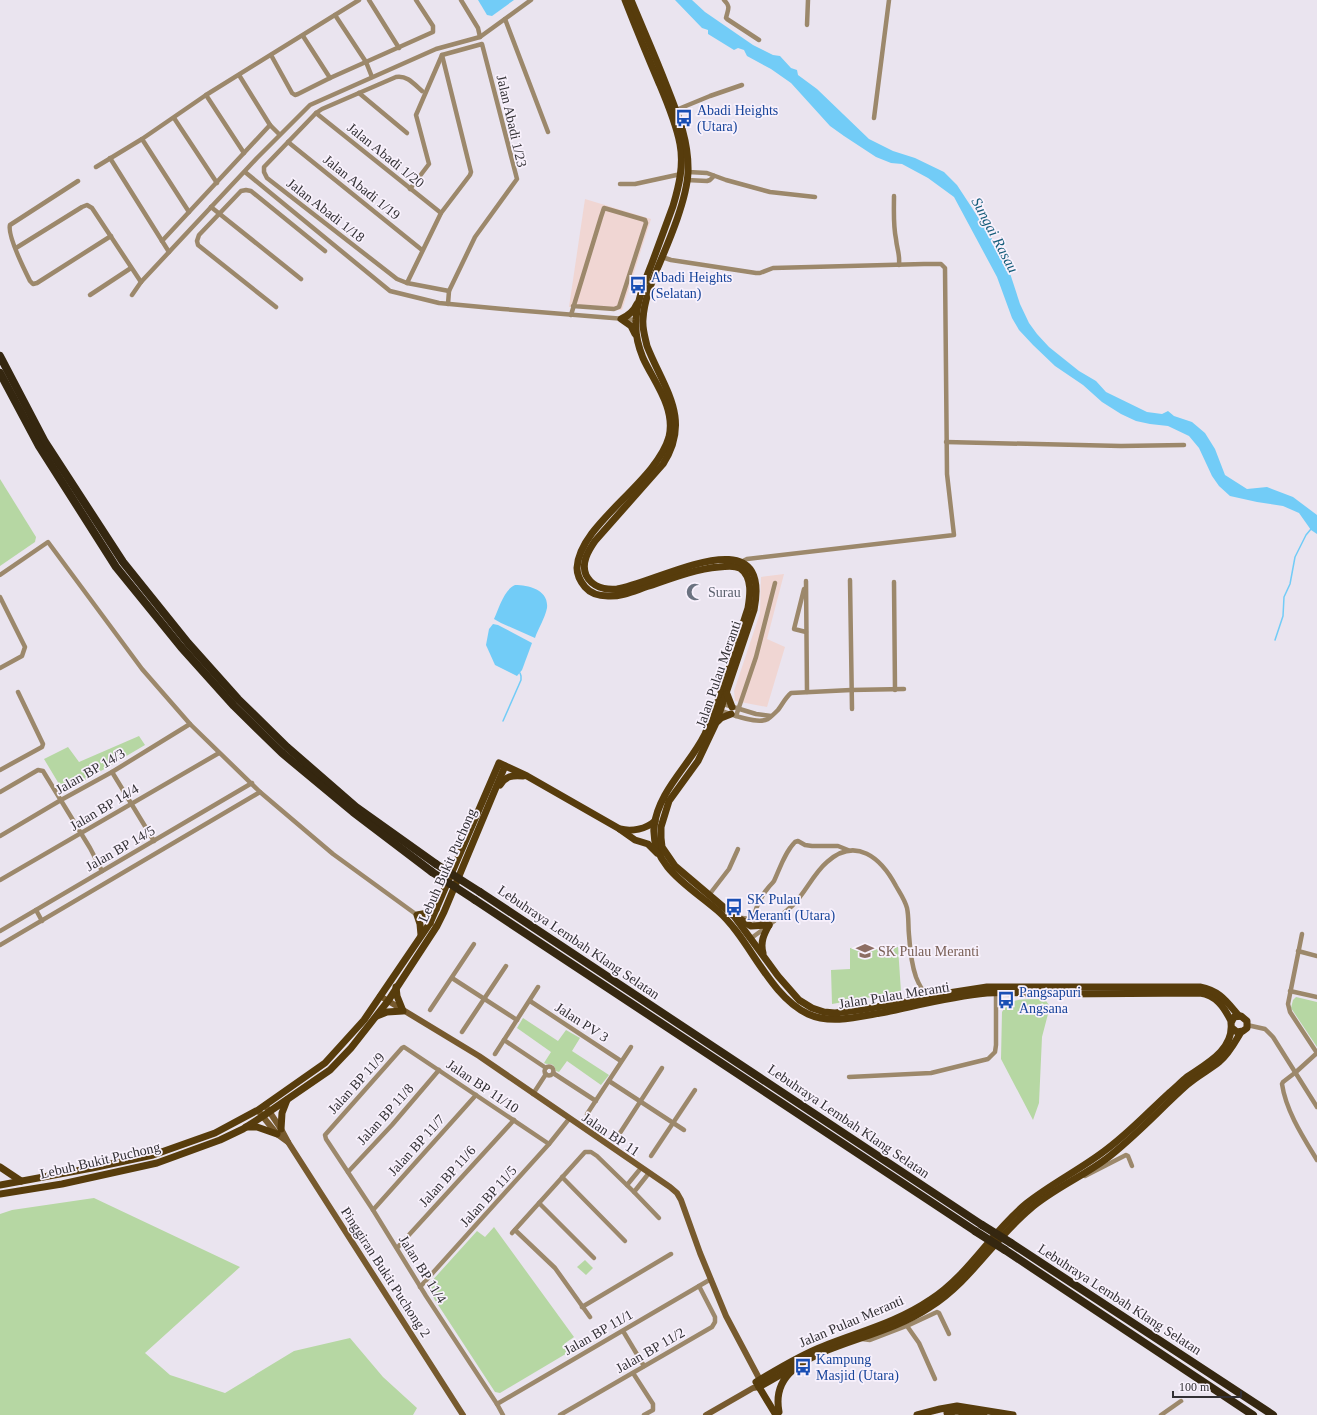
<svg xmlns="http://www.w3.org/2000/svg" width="1317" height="1415" font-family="Georgia,serif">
<rect width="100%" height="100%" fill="#eae4ef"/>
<!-- commercial -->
<g fill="#f0d6d3">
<path d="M585,199L651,219L622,310L569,307Z"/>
<path d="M784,574L767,639L785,647L767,707L735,701L734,691L760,613L761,577Z"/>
</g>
<!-- green -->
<g fill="#b6d7a3">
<path d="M0,479L36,537L35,542L0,566Z"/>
<path d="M139,736L145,745L67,791L62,789L44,759L68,747L79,762Z"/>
<path d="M898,947L901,992L832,1004L831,970L850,969V948Z"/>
<path d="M1296,997L1317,1002V1047L1291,1008L1293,1000Z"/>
<path d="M1041,999L1046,1001L1049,1005L1048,1014L1042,1037L1039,1103L1033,1120L1001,1059L1002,1012C1013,996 1023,1000 1041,999Z"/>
<path d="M523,1018L558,1041L566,1030L580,1038L572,1051L609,1075L601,1085L567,1061L559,1072L556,1071C553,1061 550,1066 544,1063L551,1052L517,1028Z"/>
<path d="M94,1198L240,1267L145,1353L170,1375L225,1393L294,1351L350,1338L383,1377L417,1408L413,1415H0V1214L12,1210Z"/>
<path d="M494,1227L574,1337L564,1344L569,1352L500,1393L495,1392L429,1291L430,1283L477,1231L485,1237Z"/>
<path d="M585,1260L593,1268L586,1275L577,1267Z"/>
</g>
<!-- water -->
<g fill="#72ccf7">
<path d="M478,0H514L492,16L487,15Z"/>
<path d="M675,0H692L705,12L753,45L773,55L780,56L791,68L797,70L798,75L817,89L869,139L893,151L915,158L944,172L957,185L991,237L1007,264L1020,304L1029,323L1037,334L1049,347L1079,371L1096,381L1106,392L1147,412L1162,414L1168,411L1174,416L1192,422L1205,433L1215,449L1225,475L1247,489L1267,487L1293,497L1317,515V534L1311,530L1299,513L1283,506L1257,502L1230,496L1219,486L1212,476L1199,448L1189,436L1168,426L1150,424L1136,421L1121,414L1102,402L1083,385L1055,366L1033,345L1019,330L1012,318L997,277L954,197L928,178L902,164L891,163L876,157L844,136L830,126L791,83L771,69L747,56L744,50L738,48L734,50L708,34V30L702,28Z"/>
<path d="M515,585C529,585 549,590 547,608C545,618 538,629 535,638L501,623L494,619C499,608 504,590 515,585Z"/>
<path d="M493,624L498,625L532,643L522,670L517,676L495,665L486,645L489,629Z"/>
</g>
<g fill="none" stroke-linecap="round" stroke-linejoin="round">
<!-- stream -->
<g stroke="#72ccf7" stroke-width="1.5">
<path d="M1275,640L1283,616L1284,597L1290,584L1295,557L1306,535L1311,529"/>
<path d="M503,721L521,680V676L520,673"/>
</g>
<!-- street -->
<g stroke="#9c886b" stroke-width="4.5">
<path d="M369,0L399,48"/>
<path d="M461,0L478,28L480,37"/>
<path d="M724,0C731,7 728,9 726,18L727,19L759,40"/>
<path d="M335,15L366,62L372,77"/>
<path d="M505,19L548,132"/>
<path d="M807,25L808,0"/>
<path d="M303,36L330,78"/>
<path d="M271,55L292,93L295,95L298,94L330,78L433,32V26L416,0"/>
<path d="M239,75L270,125L279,134"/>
<path d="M422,91C414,84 407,75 396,77L322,109L316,113L264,167V172L267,178L397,279L407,283L449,291"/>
<path d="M359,93L407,133"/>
<path d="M206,95L244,153"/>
<path d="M676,110L710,96L742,85"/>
<path d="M316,113L441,213"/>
<path d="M174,118L217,183"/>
<path d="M874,118L889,0"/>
<path d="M142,139L189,212"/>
<path d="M288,142L422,250"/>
<path d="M110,158L169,252"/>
<path d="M96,167L142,139L206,95L359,0"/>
<path d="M245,172L390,291L439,303L503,309L637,320"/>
<path d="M688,172L707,173L726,180L770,192L815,197"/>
<path d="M687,180L707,181L710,180L714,176"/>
<path d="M78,181L10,225C7,235 25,271 30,281L33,284L37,283L111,236"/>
<path d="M620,184H635L681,174"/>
<path d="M410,189L429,164L416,115L442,55L482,44L517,179L475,237L449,291L448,304"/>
<path d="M894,196C894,210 893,225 896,239C897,250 900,253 899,265"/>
<path d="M211,207L301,279"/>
<path d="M162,241L270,125"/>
<path d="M16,248L82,207L87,205L92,208L141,282"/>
<path d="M662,257L671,260L756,273H760L773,268L924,264H941L945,268L947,474L954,535L747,559L741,562"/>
<path d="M407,283L441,213L470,175L471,172L442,55"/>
<path d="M90,295L131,268"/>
<path d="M132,295L141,282L257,158L310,105L436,49L480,37L531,0"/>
<path d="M276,307L198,245L197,241L199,235L241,191L246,190L251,191L325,251"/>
<path d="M571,315L601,217L604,208L645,220L646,223L619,307L614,309L573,306"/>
<path d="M946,442L1121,446L1184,445"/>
<path d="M0,575L48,542L142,669L190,724L260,792L0,945"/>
<path d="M850,580L852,709"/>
<path d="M806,581L807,692"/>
<path d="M894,582L895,690"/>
<path d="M804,589L794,629L806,632"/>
<path d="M0,597L25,647L22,656L0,668"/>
<path d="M720,703L756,714L771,716"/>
<path d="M719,710C730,714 757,725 768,719C771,717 775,713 778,710C782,705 785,698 791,693L851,690L904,689"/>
<path d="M736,716L756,657L775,583"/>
<path d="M0,770L42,747L43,744L18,692"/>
<path d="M112,772L154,841"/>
<path d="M0,792L38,770L43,771L90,848L102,871"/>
<path d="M260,792L333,854L417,915L432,924"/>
<path d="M0,836L61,800L112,772L190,724"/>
<path d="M0,880L219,753"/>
<path d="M709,895L729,869L738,849"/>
<path d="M36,910L42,921"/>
<path d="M742,918L774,921"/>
<path d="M754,920C754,910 761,896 768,888C770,885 772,884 774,881C780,868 785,852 795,842L798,841L805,845L812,846H838L848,850"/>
<path d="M0,931L252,783"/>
<path d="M1302,934L1288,1004L1290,1012L1317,1053"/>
<path d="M750,939C764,929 780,917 793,905C806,892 813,874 827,862C856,836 881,858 896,886C900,893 905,900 907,908C909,917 908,926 909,935C910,950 911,963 916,977C918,982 921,990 926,993C928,994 932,994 935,994"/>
<path d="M1298,951L1317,956"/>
<path d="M452,978L517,1020"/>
<path d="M1290,991L1317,997"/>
<path d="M530,1001L621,1061"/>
<path d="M430,1010L474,944"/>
<path d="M1247,1025L1265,1029L1273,1037L1317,1107"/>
<path d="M462,1032L506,966"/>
<path d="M504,1040L546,1068"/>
<path d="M1317,1053L1296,1072L1283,1082L1282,1084C1286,1111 1303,1137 1317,1160"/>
<path d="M495,1054L538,987"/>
<circle cx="549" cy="1071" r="4.5"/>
<path d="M553,1073L596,1101"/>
<path d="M849,1077L931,1073L988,1059L995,1052L996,1045V993"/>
<path d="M609,1081L684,1130"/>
<path d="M533,1094L546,1074"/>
<path d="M587,1114L631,1047"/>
<path d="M618,1136L662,1068"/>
<path d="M651,1156L695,1090"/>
<path d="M348,1172L392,1125L439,1070"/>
<path d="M1085,1176L1126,1155L1128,1156L1132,1166"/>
<path d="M562,1177L625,1241"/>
<path d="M627,1185L641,1168"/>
<path d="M634,1192L649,1173"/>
<path d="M539,1203L594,1258"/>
<path d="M373,1210L476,1095"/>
<path d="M515,1230L555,1268L590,1317"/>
<path d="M512,1233L585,1152H591L597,1156L634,1192L659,1218"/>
<path d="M397,1248L514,1120"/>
<path d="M420,1287L549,1144L569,1119"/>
<path d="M582,1307L671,1254"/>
<path d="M907,1326L919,1343L935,1379"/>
<path d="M623,1331L644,1366"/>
<path d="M862,1339L870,1340L909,1325L937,1312L939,1313L949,1334"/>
<path d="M633,1373L653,1404V1410L644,1415"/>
<path d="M497,1404L711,1279"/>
<path d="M503,1415L497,1404L426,1296L373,1210L326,1139L325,1135L402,1048L404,1047L549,1144"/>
<path d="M560,1415L712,1327L715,1322V1317L699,1286"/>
<path d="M1161,1415L1181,1401"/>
</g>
<!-- secondary -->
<g stroke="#775a2e" stroke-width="6">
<path d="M380,996L479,1056L670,1187L677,1193L681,1200L700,1253L726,1316L760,1380"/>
<path d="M265,1105L281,1129L288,1142L463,1415"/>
<path d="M260,1113L277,1134L288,1142"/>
<path d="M706,1415L753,1388L759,1387"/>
</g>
<!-- primary -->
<g stroke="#573c0c" stroke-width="7">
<path d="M625,0C636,28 647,55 659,83C667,102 676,123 680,144C684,165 679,186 673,206C666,225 659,244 652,263C645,281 637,300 636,320C635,333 638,346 643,358C654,382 676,408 669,437C656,483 579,524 577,568C577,576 580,581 585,587C591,594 599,596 608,596C622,597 636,590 649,586C672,578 695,569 719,567C726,566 734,565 740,568C753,577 750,596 748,608C734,650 723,694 705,734C690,765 658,791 654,827C651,867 692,888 718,911C750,939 769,996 808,1014C832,1025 861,1016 886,1012C919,1005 953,996 987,993C1010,991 1034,994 1058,994C1105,994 1152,993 1200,993C1216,995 1224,1007 1231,1021"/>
<path d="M631,0C643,29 656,58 667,87C678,115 689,141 688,172C687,199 669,241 658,267C651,284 644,301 643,319C642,328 645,337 647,346C664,389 692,419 663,464L595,541C588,551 581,563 586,575C592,587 605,590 617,589C658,583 773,514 754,610L716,723L698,761L669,801L661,827V838L662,847L675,866L734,916L778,976L799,1000L812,1008L824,1012L835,1013L859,1010L917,1000L942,994L987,987H1200C1220,991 1226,1001 1239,1016"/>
<path d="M635,334L631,326L621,319C628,316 634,311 637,304"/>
<path d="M727,694L732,707"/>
<path d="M718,721L721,718L731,714"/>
<path d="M500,785C506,776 512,775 523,776"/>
<path d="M620,829C632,832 646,829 655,821"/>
<path d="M740,919L751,926L769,925"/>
<path d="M421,935L420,924L417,915L428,913L436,909"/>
<path d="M763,953C760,942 764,934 769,925"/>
<path d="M377,1016L387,1012L403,1011L397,996L396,987"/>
<path d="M246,1127H257L277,1134"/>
<path d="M281,1129L282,1113L287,1100"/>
<path d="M0,1167L21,1181"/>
<path d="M0,1185L92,1168L153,1155L215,1133L258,1110L325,1063L364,1020L430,923L499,763L527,776L618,828L635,840L648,844L657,853"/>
<path d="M0,1194L62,1184L157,1163L220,1140L243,1129L263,1116L330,1070L351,1048L388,1001L437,926L444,912L505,766"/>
<path d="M759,1387C781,1375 801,1362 823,1352C859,1337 897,1329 930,1307C970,1282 994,1239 1030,1209C1053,1189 1082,1177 1106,1159C1135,1137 1160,1109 1187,1085C1197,1076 1209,1070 1219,1062C1229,1054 1235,1042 1241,1032"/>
<path d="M779,1412C776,1396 780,1381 793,1370"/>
<path d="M947,1413L956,1411L984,1415"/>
<path d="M776,1415L756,1382C778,1369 800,1355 824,1346C859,1332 898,1322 930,1300C969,1275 991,1232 1027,1203C1051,1184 1079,1170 1103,1152C1127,1135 1147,1113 1169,1093C1175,1088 1181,1082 1187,1077C1206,1064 1234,1050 1231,1023L1234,1017L1241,1016L1247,1021V1028L1243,1031L1237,1032L1232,1028"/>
<path d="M917,1415L940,1409L957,1406L1013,1415"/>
</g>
<!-- highway -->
<g stroke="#352710" stroke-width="8">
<path d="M0,356L45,442L123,562L188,643L238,699L287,747L356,807L436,864"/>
<path d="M0,373L39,446L116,567L181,647L234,706L282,753L353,812L432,872"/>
<path d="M480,892L982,1225"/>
<path d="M475,900L975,1231"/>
<path d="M1011,1243L1273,1415"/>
<path d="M1005,1250L1253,1415"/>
</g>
<!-- highway-bridge -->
<g stroke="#352710" stroke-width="8">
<path d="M436,864L480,892"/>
<path d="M432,872L475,900"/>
<path d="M982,1225L1011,1243"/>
<path d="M975,1231L1005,1250"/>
</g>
</g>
<!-- icons -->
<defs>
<g id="bus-bare" transform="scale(1.38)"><path d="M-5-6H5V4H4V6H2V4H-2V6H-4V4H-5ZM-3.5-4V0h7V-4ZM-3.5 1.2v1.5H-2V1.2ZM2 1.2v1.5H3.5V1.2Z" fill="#1a4fb4" stroke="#f8f1fc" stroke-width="2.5" paint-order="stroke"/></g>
<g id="mosque-bare" transform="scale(1.38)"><path d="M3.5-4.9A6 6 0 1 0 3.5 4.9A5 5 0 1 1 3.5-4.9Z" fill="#6b7280" stroke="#f8f1fc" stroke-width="2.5" paint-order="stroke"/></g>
<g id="school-bare" transform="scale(1.38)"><path d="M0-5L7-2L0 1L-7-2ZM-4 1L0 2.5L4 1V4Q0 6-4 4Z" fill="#8d6e63" stroke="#f8f1fc" stroke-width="2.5" paint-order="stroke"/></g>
</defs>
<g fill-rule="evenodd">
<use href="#bus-bare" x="684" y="118"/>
<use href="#bus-bare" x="638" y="285"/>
<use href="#mosque-bare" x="695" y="592"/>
<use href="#bus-bare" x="734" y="907"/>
<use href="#school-bare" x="865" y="951"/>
<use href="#bus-bare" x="1006" y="1000"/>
<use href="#bus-bare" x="803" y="1367"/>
</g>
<g text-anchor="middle" stroke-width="3.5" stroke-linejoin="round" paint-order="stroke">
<!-- transit labels -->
<g font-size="14" fill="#164399" stroke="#f8f1fc" text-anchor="start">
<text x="697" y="115">Abadi Heights<tspan x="697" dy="16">(Utara)</tspan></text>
<text x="651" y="282">Abadi Heights<tspan x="651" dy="16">(Selatan)</tspan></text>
<text x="747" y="904">SK Pulau<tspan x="747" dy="16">Meranti (Utara)</tspan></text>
<text x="1019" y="997">Pangsapuri<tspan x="1019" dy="16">Angsana</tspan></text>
<text x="816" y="1364">Kampung<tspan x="816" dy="16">Masjid (Utara)</tspan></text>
</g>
<!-- street labels -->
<g font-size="14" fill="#323034" stroke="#f8f1fc">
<text transform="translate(512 121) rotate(77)" y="5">Jalan Abadi 1/23</text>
<text transform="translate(386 155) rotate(39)" y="5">Jalan Abadi 1/20</text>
<text transform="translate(362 187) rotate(39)" y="5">Jalan Abadi 1/19</text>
<text transform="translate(326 210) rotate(38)" y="5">Jalan Abadi 1/18</text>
<text transform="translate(718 674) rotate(-71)" y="5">Jalan Pulau Meranti</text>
<text transform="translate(90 771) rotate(-30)" y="5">Jalan BP 14/3</text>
<text transform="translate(104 807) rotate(-31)" y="5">Jalan BP 14/4</text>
<text transform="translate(120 848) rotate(-30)" y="5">Jalan BP 14/5</text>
<text transform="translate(447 865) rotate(-66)" y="5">Lebuh Bukit Puchong</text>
<text transform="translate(579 942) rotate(34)" y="5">Lebuhraya Lembah Klang Selatan</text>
<text transform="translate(894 995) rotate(-9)" y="5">Jalan Pulau Meranti</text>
<text transform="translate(582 1022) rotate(33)" y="5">Jalan PV 3</text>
<text transform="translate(356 1083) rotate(-48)" y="5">Jalan BP 11/9</text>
<text transform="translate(483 1086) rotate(34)" y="5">Jalan BP 11/10</text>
<text transform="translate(385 1114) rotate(-48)" y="5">Jalan BP 11/8</text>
<text transform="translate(849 1121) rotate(34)" y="5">Lebuhraya Lembah Klang Selatan</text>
<text transform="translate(611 1134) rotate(34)" y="5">Jalan BP 11</text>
<text transform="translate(416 1145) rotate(-48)" y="5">Jalan BP 11/7</text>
<text transform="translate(100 1160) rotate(-13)" y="5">Lebuh Bukit Puchong</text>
<text transform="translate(447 1176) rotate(-48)" y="5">Jalan BP 11/6</text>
<text transform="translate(488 1196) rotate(-48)" y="5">Jalan BP 11/5</text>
<text transform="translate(423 1269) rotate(58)" y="5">Jalan BP 11/4</text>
<text transform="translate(386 1272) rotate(57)" y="5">Pinggiran Bukit Puchong 2</text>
<text transform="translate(1120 1299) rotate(33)" y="5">Lebuhraya Lembah Klang Selatan</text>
<text transform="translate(851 1321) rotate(-23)" y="5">Jalan Pulau Meranti</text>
<text transform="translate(598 1332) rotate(-30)" y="5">Jalan BP 11/1</text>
<text transform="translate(650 1350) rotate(-30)" y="5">Jalan BP 11/2</text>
</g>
<!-- worship labels -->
<g font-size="14" fill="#5b616d" stroke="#f8f1fc" text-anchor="start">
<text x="708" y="597">Surau</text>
</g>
<!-- education labels -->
<g font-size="14" fill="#785e54" stroke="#f8f1fc" text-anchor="start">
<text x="878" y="956">SK Pulau Meranti</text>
</g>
<!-- water labels -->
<g font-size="15" font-style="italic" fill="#165d7a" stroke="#f8f1fc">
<text transform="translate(995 235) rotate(62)" y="5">Sungai Rasau</text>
</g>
</g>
<!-- scale -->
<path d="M1173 1391v6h68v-6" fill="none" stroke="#323034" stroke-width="2"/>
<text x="1179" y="1391" font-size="12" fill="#323034" stroke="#f8f1fc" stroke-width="3" paint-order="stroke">100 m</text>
</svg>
